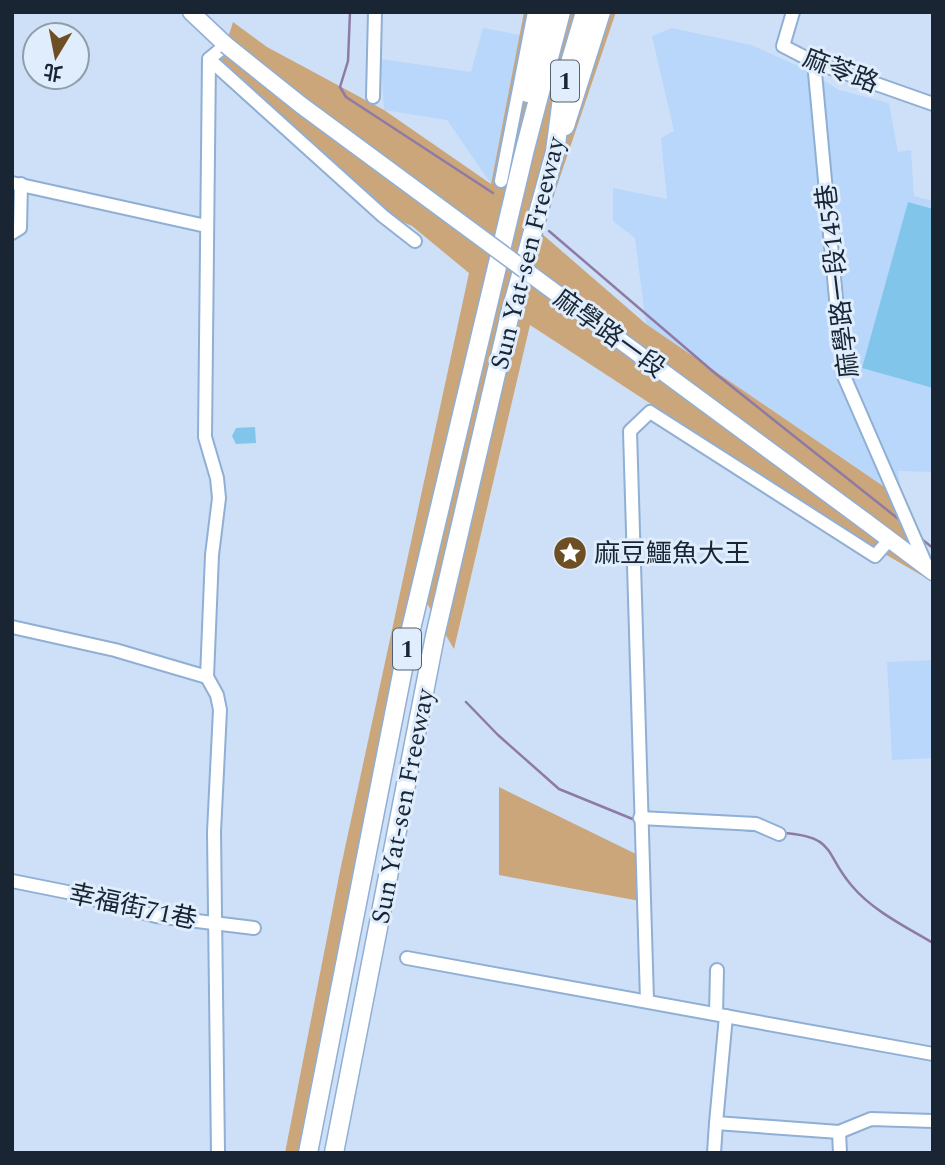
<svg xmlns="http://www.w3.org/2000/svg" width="945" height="1165" font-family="Spectral,'Noto Sans TC',serif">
<rect width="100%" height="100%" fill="#cde0f7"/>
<!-- built -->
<g fill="#b9d7fa">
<path d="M483,28L520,35L491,184L447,120L384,110L381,59L471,72Z"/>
<path d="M672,28L751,45L807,70L839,90L889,103L898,152L911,150L914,196L933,201V472L898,471L902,499L646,324L635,238L613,221V188L667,199L661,138L674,131L652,36Z"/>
<path d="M933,660V758L892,760L887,662Z"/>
</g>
<!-- green -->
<g fill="#caa67a">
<path d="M524,12H616L541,233L646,324L902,499L933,564V582L847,532L530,325L454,649L418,588L301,1153H285L340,871L469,273L412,226L360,204L220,63L233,22L267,47L384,110L491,184Z"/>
<path d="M499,787L636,854L640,901L499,875Z"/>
</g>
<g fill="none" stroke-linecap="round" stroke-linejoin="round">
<!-- stream -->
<g stroke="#8f7aa5" stroke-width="2.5">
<path d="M350,12L348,61L340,87L346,97L493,193"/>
<path d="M549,231L716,374L901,521"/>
<path d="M919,537L933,548"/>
<path d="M466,702L498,735L559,789L635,820"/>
<path d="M725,828L757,831"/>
<path d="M784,833C837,837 824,854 852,886C873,911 906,927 933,943"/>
</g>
</g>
<!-- building -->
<g fill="#81c6ea">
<path d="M908,202L933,209V388L862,368Z"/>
<path d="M255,427L256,443L236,444L232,436L236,428Z"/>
</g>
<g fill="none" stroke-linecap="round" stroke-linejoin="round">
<!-- minor casing -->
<g stroke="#90afd4" stroke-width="16">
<g id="minor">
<path d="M793,12L783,46L814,62L933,104"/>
<path d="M209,59L383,216L415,241"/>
<path d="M814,62L843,374L927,567"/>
<path d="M373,97L375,12"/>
<path d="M501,181L534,12"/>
<path d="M12,183L206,226"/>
<path d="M12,233L20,228L21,184"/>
<path d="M12,627L115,650L207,677L212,555L219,498L217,478L205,437L209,59L226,45"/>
<path d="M207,677L217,695L220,710L214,832L218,1153"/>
<path d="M640,818L756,824L779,834"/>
<path d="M12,881L67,892L156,916L254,928"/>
<path d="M407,958L933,1054"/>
<path d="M647,1000L630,431L650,412L875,556L889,540"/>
<path d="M716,1014L717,970"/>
<path d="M726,1016L716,1123L839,1132"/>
<path d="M714,1153L716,1123"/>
<path d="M840,1153L839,1132L871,1119L933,1121"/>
</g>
</g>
<!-- major casing -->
<g stroke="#90afd4" stroke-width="19">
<g id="major">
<path d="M191,12L226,45"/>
<path d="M865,521L933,572"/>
</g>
</g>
<!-- highway casing -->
<g stroke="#90afd4" stroke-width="21">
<g id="highway">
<path d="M528,93L544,12"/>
<path d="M565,126L601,12"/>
<path d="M308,1153L410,633L525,149L561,12"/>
<path d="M334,1153L435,636L509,318L555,152L564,83L585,12"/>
</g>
</g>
<!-- minor -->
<use href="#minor" stroke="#fff" stroke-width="12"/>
<!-- major -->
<use href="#major" stroke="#fff" stroke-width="16"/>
<!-- highway -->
<use href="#highway" stroke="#fff" stroke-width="18"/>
<!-- major-bridge casing -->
<g stroke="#90afd4" stroke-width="19" stroke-linecap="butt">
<path id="major-bridge" d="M226,45L301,105L865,521"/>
</g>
<!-- major-bridge -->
<use href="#major-bridge" stroke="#fff" stroke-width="16"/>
</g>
<!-- icons -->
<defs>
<g id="sight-disc" transform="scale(1.75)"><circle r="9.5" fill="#6e4f24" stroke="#e0edfc"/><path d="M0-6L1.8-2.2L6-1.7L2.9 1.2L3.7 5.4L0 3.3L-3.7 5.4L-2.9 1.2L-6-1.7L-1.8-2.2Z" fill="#fff"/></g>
</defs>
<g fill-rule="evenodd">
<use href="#sight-disc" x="570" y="553"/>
</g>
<g text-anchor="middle" stroke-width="6" stroke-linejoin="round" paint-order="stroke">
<!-- shield labels -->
<g fill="#e0edfc" stroke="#55616f" stroke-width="2">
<rect x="551" y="60.5" width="28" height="41" rx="5"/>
<rect x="393" y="628.5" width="28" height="41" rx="5"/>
</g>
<g font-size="24" font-weight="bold" fill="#192533">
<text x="565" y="89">1</text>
<text x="407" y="657">1</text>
</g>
<!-- street labels -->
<g font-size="26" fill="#192533" stroke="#e0edfc">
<text transform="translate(841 70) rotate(21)" y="9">麻苓路</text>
<text transform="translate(527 253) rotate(-76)" y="9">Sun Yat-sen Freeway</text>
<text transform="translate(837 281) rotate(-97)" y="9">麻學路一段145巷</text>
<text transform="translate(610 333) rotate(36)" y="9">麻學路一段</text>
<text transform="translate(402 806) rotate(-79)" y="9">Sun Yat-sen Freeway</text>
<text transform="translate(133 906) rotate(12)" y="9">幸福街71巷</text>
</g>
<!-- poi labels -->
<g font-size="26" fill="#192533" stroke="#e0edfc" text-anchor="start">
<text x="594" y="562">麻豆鱷魚大王</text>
</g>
</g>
<!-- border -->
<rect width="945" height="1165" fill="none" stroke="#192533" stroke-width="28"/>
<!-- north arrow -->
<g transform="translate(56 56) rotate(190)"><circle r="33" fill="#e0edfc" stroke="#909dac" stroke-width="2"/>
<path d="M0-5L12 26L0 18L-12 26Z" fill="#6e4f24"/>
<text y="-10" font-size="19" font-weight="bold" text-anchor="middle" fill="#192533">北</text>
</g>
</svg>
